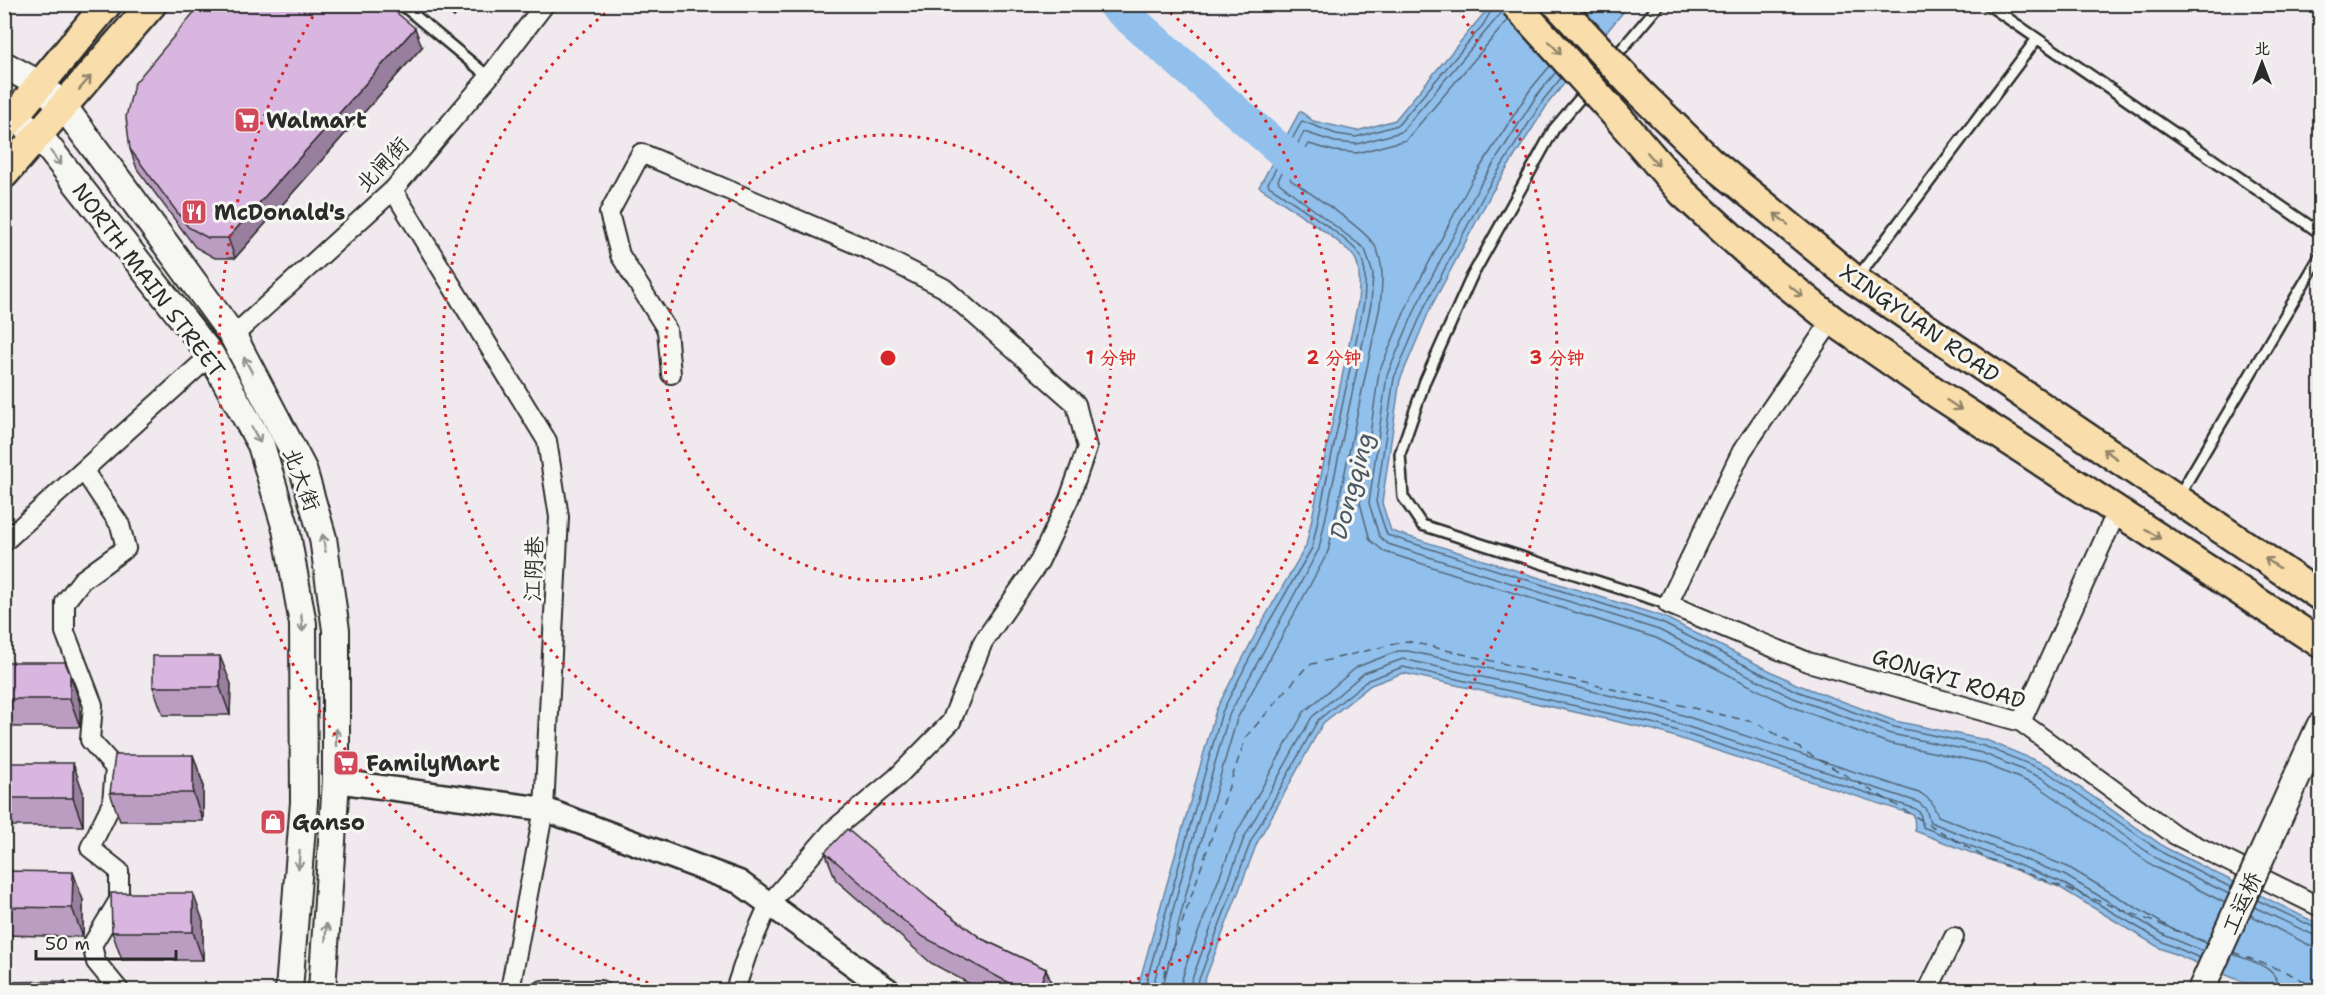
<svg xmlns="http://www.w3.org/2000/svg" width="2325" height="995" font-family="'Shantell Sans','LXGW WenKai TC',sans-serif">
<rect width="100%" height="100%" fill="#f0e9ee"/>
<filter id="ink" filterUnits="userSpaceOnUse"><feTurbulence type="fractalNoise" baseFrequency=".0167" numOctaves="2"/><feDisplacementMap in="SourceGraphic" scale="12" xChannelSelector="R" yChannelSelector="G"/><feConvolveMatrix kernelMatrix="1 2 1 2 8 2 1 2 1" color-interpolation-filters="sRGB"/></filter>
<g filter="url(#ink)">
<!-- water -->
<path fill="#91c0ec" stroke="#68849f" stroke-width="1.5" d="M1491,5H1629L1549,102L1492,192L1430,309L1400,380L1382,503L1391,531L1664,617L1796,684L1895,721L1986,740L2049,766L2166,848L2320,925V990H2263L2160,948L2059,887L1915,831L1914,815L1654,730L1403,673L1371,685L1323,723L1257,843L1201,990H1137L1216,710L1257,631L1306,546L1358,302C1359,288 1361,273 1356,260C1349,244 1277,199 1259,187L1300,111L1313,121L1357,131L1395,120Z"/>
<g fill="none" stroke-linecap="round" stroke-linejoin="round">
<!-- shore -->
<g stroke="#546778" stroke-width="1.5">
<path d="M1550,66L1530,90L1472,180L1410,299L1379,372L1360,503L1370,540L1385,552L1656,638L1788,705L1888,743L1980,762L2038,786L2155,867L2225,903"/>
<path d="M1556,72L1537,95L1480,185L1418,303L1387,375L1369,503L1379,536L1388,544L1659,630L1791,697L1891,734L1982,753L2042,778L2159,860L2229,894"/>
<path d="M1561,78L1544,99L1487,189L1425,306L1394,378L1376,502L1387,535L1662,623L1794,690L1894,727L1984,746L2046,771L2163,853L2232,888"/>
<path d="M2257,900L2320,930"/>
<path d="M2254,907L2320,938"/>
<path d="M2250,915L2309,945L2320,947"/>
<path d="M2233,954C2252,962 2278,966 2279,990"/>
<path d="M1144,990L1222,712L1262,634L1312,548L1364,303C1365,288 1367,271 1361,257C1354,241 1287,198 1269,186L1268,183L1302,121L1336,134L1356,137L1398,125L1483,25L1495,4"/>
<path d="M1152,990L1180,883L1229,715L1319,549L1371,304L1373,274L1365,249L1279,183L1278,180L1304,132L1335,142L1357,144L1401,132L1502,12"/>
<path d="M1162,990L1188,886L1237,719L1328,552L1380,306C1382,287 1385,264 1375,246C1363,227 1311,194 1291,180L1290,177L1309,144L1334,151L1357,153L1406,140L1508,20"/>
<path d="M1179,990L1187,962L1236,834L1304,712L1357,667L1398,651H1408L1575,687L1661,708L1922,794L1931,801L1938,816L2068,867L2170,928L2207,943"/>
<path d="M1188,990L1244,838L1312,717L1364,673L1403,659L1658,717L1918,802L1926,809L1930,822L2064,875L2166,936L2203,951"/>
<path d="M1195,990L1251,841L1318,720L1368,680L1403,667L1656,724L1916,809L1920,813L1923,827L2061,882L2163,942L2200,958"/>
</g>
<!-- river -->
<path stroke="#91c0ec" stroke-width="33" d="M1113,4L1291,159L1317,174"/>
<!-- ferry -->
<g stroke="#4a5865" stroke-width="1.5" stroke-dasharray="8 6" stroke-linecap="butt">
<path d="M2233,952L2288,973L2320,989"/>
<path d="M1159,990L1246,737L1308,665L1407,641L1757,723L1984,857L2209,943"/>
</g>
<!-- service casing -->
<g stroke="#2b2b2b" stroke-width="14">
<g id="service">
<path d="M401,4L489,77"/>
<path d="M1660,4L1554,129L1471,278L1425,381L1400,454L1403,497L1422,525L1668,604"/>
<path d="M1987,4L2320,233"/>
<path d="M1857,278L2036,40"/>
<path d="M2178,497L2320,256"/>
</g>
</g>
<!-- minor casing -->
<g stroke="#2b2b2b" stroke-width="22">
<g id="minor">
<path d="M393,190L547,441L559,517L544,809L510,990"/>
<path d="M1832,320L1742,451L1668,604L1808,662L2021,722L2175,835L2320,907"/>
<path d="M233,336L393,190L489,77L545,4"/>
<path d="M671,374L667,330L620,255L609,213L641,153L865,248L944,288L1076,404L1087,448L1069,499L1039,562L983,642L951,722L896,778L833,830L769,904L747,954L735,990"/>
<path d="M84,471L120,525L126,548L82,580L65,602V632L93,705L90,740L115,768L112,803L90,848L119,871V900L92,945L96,962L119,990"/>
<path d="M4,542L211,355"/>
<path d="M2021,722L2117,511"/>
<path d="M543,990H600"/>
<path d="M1928,990L1954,937"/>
</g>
</g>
<!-- tertiary casing -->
<g stroke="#2b2b2b" stroke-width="27">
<path id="tertiary" d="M336,781L544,809L739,882L888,990"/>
</g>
<!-- secondary casing -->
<g stroke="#2b2b2b" stroke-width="30">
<g id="secondary">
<path d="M4,65L41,85L64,107L168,247L233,336L303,469L323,538L336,630V781L322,990"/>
<path d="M4,110L38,134L211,355L261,445L286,529L303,624L304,802L289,990"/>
<path d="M2280,815L2320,726"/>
</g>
</g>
<!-- primary casing -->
<g stroke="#2b2b2b" stroke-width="33">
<g id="primary">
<path d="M1639,92L1710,161L1855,280L2320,596"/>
<path d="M1615,114L1683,193L1753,257L1832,320L1938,394L2320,643"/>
<path d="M4,128L107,4"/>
<path d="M4,174L152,4"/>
</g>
</g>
<!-- service -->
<use href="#service" stroke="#f6f6f2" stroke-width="9"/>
<!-- minor -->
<use href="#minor" stroke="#f6f6f2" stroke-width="18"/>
<!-- tertiary -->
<use href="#tertiary" stroke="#f6f6f2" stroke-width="22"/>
<!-- secondary -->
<use href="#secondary" stroke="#f6f6f2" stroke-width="26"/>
<!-- primary -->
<use href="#primary" stroke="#f9deab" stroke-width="28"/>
<!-- secondary-bridge casing -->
<g stroke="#2b2b2b" stroke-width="30" stroke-linecap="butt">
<path id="secondary-bridge" d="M2201,990L2280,815"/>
</g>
<!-- primary-bridge casing -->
<g stroke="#2b2b2b" stroke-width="33" stroke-linecap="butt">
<g id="primary-bridge">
<path d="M1515,4L1615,114"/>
<path d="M1557,4L1639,92"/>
</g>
</g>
<!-- secondary-bridge -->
<use href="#secondary-bridge" stroke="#f6f6f2" stroke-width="26"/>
<!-- primary-bridge -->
<use href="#primary-bridge" stroke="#f9deab" stroke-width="28"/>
</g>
<!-- wall -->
<g fill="#bb9dc1" stroke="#2b2b2b" stroke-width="1.5">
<path d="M438,4H464L454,17Z"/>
<path d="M422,47L235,258H215L195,247L137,169L130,149Z"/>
<path d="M4,662L80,703V727H4Z"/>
<path d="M231,684L230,715H163L153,687Z"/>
<path d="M193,755L203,784V821H120L110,793Z"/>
<path d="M4,763L83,792V826H4Z"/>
<path d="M825,852L929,899L982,939L1046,969L1054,990H981L931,963L836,880Z"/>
<path d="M4,871L83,900V937L4,935Z"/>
<path d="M203,921V960H122L112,932Z"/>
</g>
<!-- shaded-wall -->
<g fill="#987f9d" stroke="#2b2b2b" stroke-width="1.5">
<path d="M449,4H464L454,17Z"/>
<path d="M415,28L422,47L235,258L228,238Z"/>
<path d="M220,656L231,684L230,715L220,687Z"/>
<path d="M70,674L80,703V727L70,699Z"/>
<path d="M193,755L203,784V821L193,793Z"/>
<path d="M73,763L83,792V826L73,798Z"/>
<path d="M73,872L83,900V937L72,908Z"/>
<path d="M193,893L203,921V960L193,932Z"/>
<path d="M1046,969L1054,990H1038Z"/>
</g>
<!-- building -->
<g fill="#d9b6e0" stroke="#2b2b2b" stroke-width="1.5">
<path d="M201,4H386L415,28L228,238H208L188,227L130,149L126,117L134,84Z"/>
<rect x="153" y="656" width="67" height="31"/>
<path d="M4,662H65L70,674V699H4Z"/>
<path d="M115,755H193V793H110Z"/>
<rect x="4" y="763" width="69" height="35"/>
<path d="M847,829L929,899L982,939L1046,969L1038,990H1022L920,935L825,852Z"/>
<path d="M4,871L73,872L72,908L4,907Z"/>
<path d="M111,893H193V932H112Z"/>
<path d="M65,981V990H4V982Z"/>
</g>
<!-- one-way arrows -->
<defs><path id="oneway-shaft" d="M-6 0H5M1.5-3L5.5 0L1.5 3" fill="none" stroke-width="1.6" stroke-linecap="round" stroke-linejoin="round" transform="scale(1.5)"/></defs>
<g stroke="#92846b">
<use href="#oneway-shaft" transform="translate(1555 48) rotate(48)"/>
<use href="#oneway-shaft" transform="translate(85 83) rotate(-49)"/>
<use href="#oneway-shaft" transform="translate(1653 159) rotate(49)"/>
<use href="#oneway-shaft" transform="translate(1781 219) rotate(-141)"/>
<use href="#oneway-shaft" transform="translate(1796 291) rotate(39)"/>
<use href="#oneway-shaft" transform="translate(1954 405) rotate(33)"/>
<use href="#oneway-shaft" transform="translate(2110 454) rotate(-146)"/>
<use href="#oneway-shaft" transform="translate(2153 534) rotate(33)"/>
<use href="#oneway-shaft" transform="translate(2272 563) rotate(-146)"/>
</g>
<g stroke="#90908e">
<use href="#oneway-shaft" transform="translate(56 158) rotate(52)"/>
<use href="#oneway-shaft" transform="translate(248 365) rotate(-118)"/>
<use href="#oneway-shaft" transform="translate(256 435) rotate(61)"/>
<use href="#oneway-shaft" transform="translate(324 543) rotate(-100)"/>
<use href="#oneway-shaft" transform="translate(302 623) rotate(85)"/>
<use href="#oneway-shaft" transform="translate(336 737) rotate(-90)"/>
<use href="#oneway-shaft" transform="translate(299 860) rotate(94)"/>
<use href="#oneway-shaft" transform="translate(326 932) rotate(-86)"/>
</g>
</g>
<!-- distance rings -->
<g fill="none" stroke="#d62828" stroke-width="3" stroke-dasharray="3 6">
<circle cx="888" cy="358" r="223"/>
<path d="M1163 7A446 446 0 1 1 613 7"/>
<path d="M665 989A669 669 0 0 1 318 8M1458 8A669 669 0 0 1 1111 989"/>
</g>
<!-- icons -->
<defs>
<g id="supermarket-square" transform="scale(1.35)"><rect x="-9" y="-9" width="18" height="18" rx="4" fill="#d1495b" stroke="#f6f6f2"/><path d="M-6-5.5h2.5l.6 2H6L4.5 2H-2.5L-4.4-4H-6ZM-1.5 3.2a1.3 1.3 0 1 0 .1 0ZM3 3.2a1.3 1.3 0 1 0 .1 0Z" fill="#fff"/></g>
<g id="restaurant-square" transform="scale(1.35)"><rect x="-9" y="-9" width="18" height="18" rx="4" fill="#d1495b" stroke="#f6f6f2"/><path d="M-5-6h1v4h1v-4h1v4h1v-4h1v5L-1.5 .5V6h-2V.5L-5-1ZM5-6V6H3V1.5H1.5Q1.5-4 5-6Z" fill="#fff"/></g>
<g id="shop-square" transform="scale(1.35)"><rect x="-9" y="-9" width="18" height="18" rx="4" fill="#d1495b" stroke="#f6f6f2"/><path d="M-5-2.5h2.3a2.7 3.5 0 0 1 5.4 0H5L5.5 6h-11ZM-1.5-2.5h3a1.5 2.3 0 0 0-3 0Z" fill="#fff"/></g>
</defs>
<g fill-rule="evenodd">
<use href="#supermarket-square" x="247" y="120"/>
<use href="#restaurant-square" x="194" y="212"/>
<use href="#supermarket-square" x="346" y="763"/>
<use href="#shop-square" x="273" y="822"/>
</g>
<g text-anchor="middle" stroke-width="6" stroke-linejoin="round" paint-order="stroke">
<!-- poi labels -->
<g font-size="22" font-weight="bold" fill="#2b2b2b" stroke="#f6f6f2" text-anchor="start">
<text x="266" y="128">Walmart</text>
<text x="214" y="220">McDonald's</text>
<text x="366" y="771">FamilyMart</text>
<text x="292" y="830">Ganso</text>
</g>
<!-- street labels -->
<g font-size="22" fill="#2b2b2b" stroke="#f6f6f2">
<text transform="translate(382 164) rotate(-47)" y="8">北闸街</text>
<text transform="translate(149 280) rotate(53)" y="8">NORTH MAIN STREET</text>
<text transform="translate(1920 323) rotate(35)" y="8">XINGYUAN ROAD</text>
<text transform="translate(302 479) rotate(69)" y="8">北大街</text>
<text transform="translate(533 569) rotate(-88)" y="8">江阴巷</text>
<text transform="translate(1949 678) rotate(17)" y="8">GONGYI ROAD</text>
<text transform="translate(2241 903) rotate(-66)" y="8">工运桥</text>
</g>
<!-- water labels -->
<g font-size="24" font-style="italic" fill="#4a5865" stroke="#f6f6f2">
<text transform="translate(1352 486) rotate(-75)" y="8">Dongqing</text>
</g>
</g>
<circle cx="888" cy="358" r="9" fill="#d62828" stroke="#f6f6f2" stroke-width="3"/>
<g font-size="18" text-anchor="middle" font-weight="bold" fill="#d62828" stroke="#f6f6f2" stroke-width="6" stroke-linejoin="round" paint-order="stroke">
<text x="1111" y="364">1 分钟</text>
<text x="1334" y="364">2 分钟</text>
<text x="1557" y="364">3 分钟</text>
</g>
<!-- margin -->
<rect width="2325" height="995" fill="none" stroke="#f6f6f2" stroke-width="24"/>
<rect x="12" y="12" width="2301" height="971" fill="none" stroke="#2b2b2b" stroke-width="2" filter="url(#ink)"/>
<!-- north arrow -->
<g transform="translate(2262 63)" stroke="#f6f6f2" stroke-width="4.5" paint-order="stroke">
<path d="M0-4.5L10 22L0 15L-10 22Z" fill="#2b2b2b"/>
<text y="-9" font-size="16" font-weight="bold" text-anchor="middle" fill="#2b2b2b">北</text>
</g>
<!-- scale -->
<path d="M36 950v9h140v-9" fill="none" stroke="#2b2b2b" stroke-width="3"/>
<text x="45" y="950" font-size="18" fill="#2b2b2b" stroke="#f6f6f2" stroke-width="4.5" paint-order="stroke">50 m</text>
</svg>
